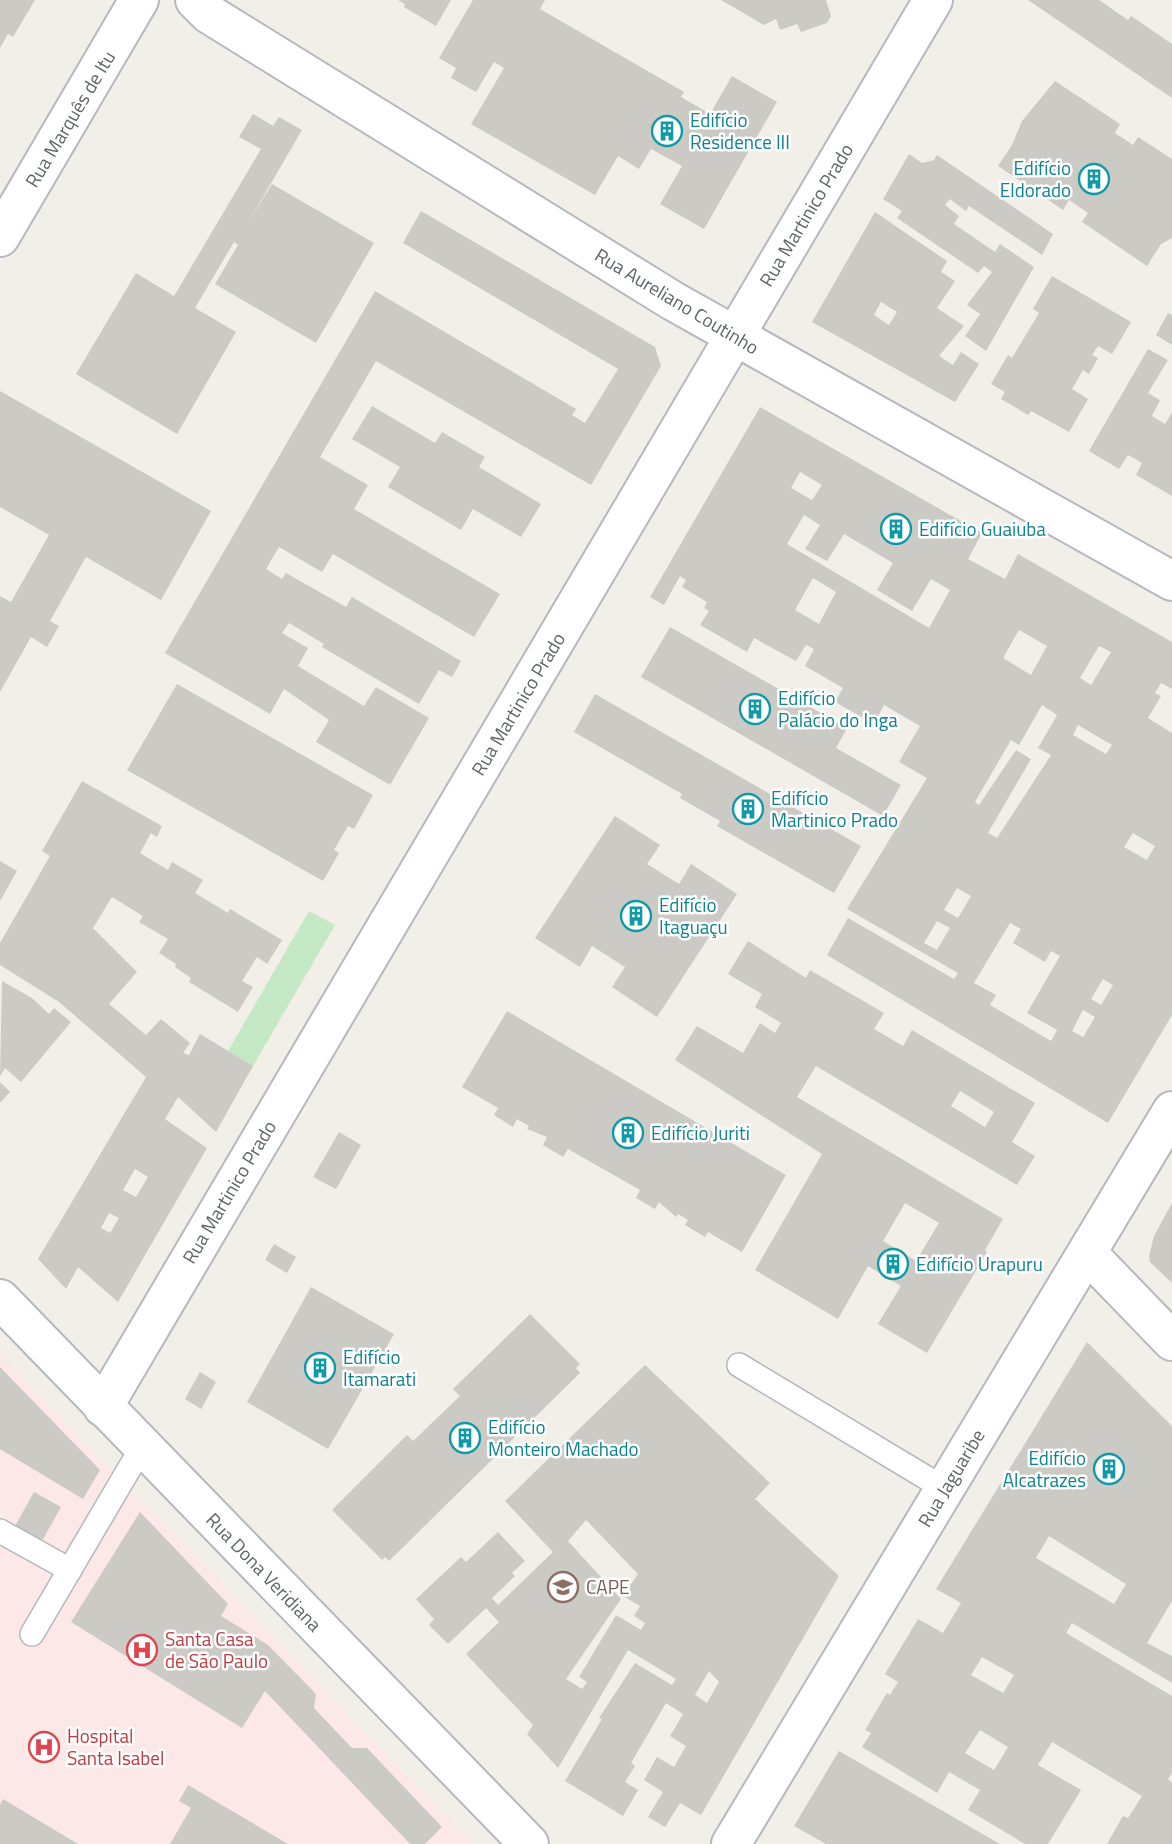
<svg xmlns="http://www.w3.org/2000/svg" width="1172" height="1844" font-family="'Titillium Web',sans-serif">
<rect width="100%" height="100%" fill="#f1efe8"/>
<!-- medical -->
<path fill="#fce8e6" d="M0,1355L97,1455L473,1844H0Z"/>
<!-- green -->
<path fill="#c5e8c5" d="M309,911L335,925L253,1066L228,1051Z"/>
<!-- building -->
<g fill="#cccac5" fill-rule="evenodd">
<path d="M0,0H35L13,37L8,34L0,48Z"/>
<path d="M398,0H451L436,26L404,7L405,4Z"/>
<path d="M473,0H545L540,9L684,92L681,97L710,114L732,76L777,102L704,229L660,204L682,166L651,149L639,169L618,156L595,195L471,124L504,68L494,62L476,92L451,78L456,68L439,58Z"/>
<path d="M721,0H826L831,16L827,23L801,32L797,24L780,30L776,19L764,25Z"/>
<path d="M1028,0H1099L1128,20L1131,16L1172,44V98Z"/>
<path d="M1055,81L1120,124L1115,133L1133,145L1138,137L1172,159V238L1161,244L1147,266L1082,222L1088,213L1069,200L1063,210L998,166L1012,145L1022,121Z"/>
<path d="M253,114L273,126L279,117L302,130L249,221L272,184L374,243L316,343L215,284L238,245L234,242L195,308L236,332L177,434L76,374L136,273L174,296L261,149L239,137Z"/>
<path d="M909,154L922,163L934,160L937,155L1053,234L1042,255L969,206L966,211L950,199L945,205L959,216L954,224L995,252L1000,244L1034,267L986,351L965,336L980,314L967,305L992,272L984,266L978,273L897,218L902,211L883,199Z"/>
<path d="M421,211L655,347L661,366L591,485L376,361L320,457L368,485L354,509L500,594L474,637L333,554L322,572L279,547L266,569L282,579L286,573L346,607L352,597L461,661L452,677L439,670L419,704L322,647L324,644L289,623L282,633L308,648L298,666L364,706L376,687L429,718L390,785L316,742L329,720L284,689L270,714L165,653L375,291L576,409L572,415L585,423L618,369L403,243Z"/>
<path d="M875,212L947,261L941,272L955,281L937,308L964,326L939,356L953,365L961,352L979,364L955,402L812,322ZM881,302L897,312L889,325L874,315Z"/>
<path d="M1052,276L1131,322L1112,354L1098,346L1092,355L1098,358L1089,374L1083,370L1072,389L1088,399L1069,432L1031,411L1028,415L1001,399L1005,392L991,384L1008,355L1012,358L1039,313L1033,309Z"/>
<path d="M1168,313L1172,315V345L1156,335Z"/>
<path d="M1148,349L1168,360L1148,393L1160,400L1152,416L1165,424L1172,412V496L1136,475L1142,463L1128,455L1119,469L1089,451Z"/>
<path d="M0,391L211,511L161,600L86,557L50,621L59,626L47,647L31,637L0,692V596L11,602L49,535L0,507Z"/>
<path d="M372,406L435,443L442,432L485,457L479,467L541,504L521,537L473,509L461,530L388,487L400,467L352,439Z"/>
<path d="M760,407L982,533L968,559L1005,579L1018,554L1172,642V689L1161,683L1155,693L1161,696L1148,718L1172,733V1015L1108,1123L827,955L848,918L954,979L958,973L847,909L927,778L899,762L920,726L884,705L874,724L835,702L843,688L805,666L814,649L806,645L796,661L754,638L747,652L700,625L709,611L704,608L707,602L682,587L686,580L680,576L664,605L650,597ZM800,472L822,485L812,500L791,488ZM804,515L820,525L805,549L827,561L844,534L893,563L877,590L912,611L931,579L950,590L929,628L787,544ZM813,578L836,592L819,624L795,610ZM1019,630L1047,646L1031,675L1003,658ZM1099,646L1111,652L1091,685L1080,678ZM1042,705L1057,715L1038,748L1051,755L997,838L988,833L1031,759L1016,750L979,805L975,802L1011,740L1019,745ZM1078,725L1112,745L1106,754L1073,735ZM1133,833L1155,846L1147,860L1124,847ZM957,888L971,896L958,918L944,910ZM937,921L950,928L937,950L924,943ZM1010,923L1021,929L1013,943L1045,962L1051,951L1060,956L1027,1013L1057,1030L1051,1041L990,1005L996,995L974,983ZM1103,979L1113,985L1101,1005L1091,999ZM1083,1010L1095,1017L1083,1037L1072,1031Z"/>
<path d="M670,627L847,728L836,748L901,785L883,816L641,677Z"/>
<path d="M177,684L373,795L354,829L348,826L334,850L339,853L323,881L127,770Z"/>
<path d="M595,694L861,846L834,893L717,826L720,821L680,798L682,794L574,732Z"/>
<path d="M82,781L162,826L157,837L151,833L140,853L168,870L172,862L203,880L195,893L228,913L230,909L282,940L267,964L257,957L242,981L253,987L238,1012L189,982L191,978L175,967L176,964L159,953L168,939L139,922L143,916L112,897L93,928L137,972L109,1004L146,1035L161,1019L190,1043L183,1053L189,1055L200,1034L253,1066L216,1132L178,1097L165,1119L207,1148L118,1302L78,1267L66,1289L38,1259L146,1077L59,1002L0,965V943L50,856L42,851ZM135,1169L148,1177L136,1197L123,1190ZM109,1213L119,1218L110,1233L101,1228Z"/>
<path d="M615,816L660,845L647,864L679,884L691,864L737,894L657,1017L612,987L625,967L592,946L580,967L535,938Z"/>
<path d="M0,861L17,871L0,901Z"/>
<path d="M748,941L806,978L810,970L884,1013L874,1029L903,1046L912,1030L1035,1103L1012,1142L1035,1156L1017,1185L816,1066L797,1097L1003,1219L985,1250L987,1252L927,1353L878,1324L901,1286L868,1266L838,1319L755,1270L822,1154L675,1060L697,1026L743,1053L760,1023L775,1033L781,1023L755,1007L762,994L728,974ZM960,1091L994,1112L985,1127L951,1106ZM905,1203L939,1223L916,1261L883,1241Z"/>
<path d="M2,981L32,998L49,1014L54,1008L71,1022L21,1082L5,1068L0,1076Z"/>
<path d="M507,1011L786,1175L742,1252L708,1232L705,1237L685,1225L688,1220L678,1214L676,1217L659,1202L655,1209L636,1198L640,1190L568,1149L563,1157L543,1145L547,1137L527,1129L529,1126L517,1119L513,1127L494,1115L498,1108L462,1087Z"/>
<path d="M0,1082L10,1092L0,1103Z"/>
<path d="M339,1132L361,1145L336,1189L313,1177Z"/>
<path d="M1172,1203V1283L1150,1262L1149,1256L1154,1236Z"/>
<path d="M274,1244L296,1257L287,1273L265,1260Z"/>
<path d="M311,1287L394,1334L328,1449L247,1402Z"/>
<path d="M530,1314L580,1364L576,1368L580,1373L389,1561L385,1557L382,1560L332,1510L407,1435L413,1441L460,1396L453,1389Z"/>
<path d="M1087,1342L1172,1426V1601L1147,1643L1172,1656V1683L1072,1623L1066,1633L1172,1696V1773L1168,1779L1172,1783V1844H1107L1123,1816L1128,1818L1142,1796L1052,1742L1038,1765L1081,1790L1048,1844H1025L968,1810L980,1790L949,1772L937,1793L862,1747L871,1733L865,1730L887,1693L890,1695L898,1682L885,1674L918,1619L943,1633L961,1603L936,1589ZM1049,1536L1126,1584L1114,1604L1036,1558ZM982,1657L1014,1675L1003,1693L971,1675ZM980,1730L1008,1747L994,1770L965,1753Z"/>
<path d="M645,1365L770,1483L755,1499L839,1576L701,1815L680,1803L665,1827L648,1817L663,1792L644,1780L657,1757L674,1767L686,1746L670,1736L683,1714L666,1703L631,1763L635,1766L625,1782L638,1790L623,1816L565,1781L602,1719L599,1718L635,1663L672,1685L676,1679L628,1650L558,1768L527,1734L533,1725L466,1654L499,1622L486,1608L448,1644L429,1625L434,1619L416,1599L461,1557L466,1562L498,1532L525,1561L512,1573L515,1576L492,1598L498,1605L553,1552L505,1501ZM586,1520L638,1574L623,1596L640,1606L634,1616L645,1623L641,1630L616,1615L579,1677L587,1682L582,1689L566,1679L621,1599L568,1541ZM709,1671L719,1682L707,1703L695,1695Z"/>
<path d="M0,1367L100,1470L83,1499L0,1449Z"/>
<path d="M200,1372L216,1382L201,1409L185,1399Z"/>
<path d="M34,1492L61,1507L42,1541L15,1526Z"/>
<path d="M140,1512L228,1604L221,1616L268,1645L316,1694L314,1708L352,1748H367L442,1827L425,1844H410L265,1691L242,1728L71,1622Z"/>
<path d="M839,1751L1000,1844H826L794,1826Z"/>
<path d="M188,1785L288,1844H170L191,1808L179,1801Z"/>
<path d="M3,1799L78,1844H0V1805Z"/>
</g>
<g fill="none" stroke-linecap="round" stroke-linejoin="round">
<!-- service casing -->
<g stroke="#b5b8bc" stroke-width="26">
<g id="service">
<path d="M739,1365L945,1489"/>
<path d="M0,1531L70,1570"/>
<path d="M32,1634L142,1447"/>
</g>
</g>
<!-- minor casing -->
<g stroke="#b5b8bc" stroke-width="42">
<g id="minor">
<path d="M1087,1253L1172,1341"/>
<path d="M103,1407L933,0"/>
</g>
</g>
<!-- tertiary casing -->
<g stroke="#b5b8bc" stroke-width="42">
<g id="tertiary">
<path d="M195,0L209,14L673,301L1172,581"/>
<path d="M0,237L139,0"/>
<path d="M0,1299L529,1844"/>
<path d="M731,1844L1172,1111"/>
</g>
</g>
<!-- service -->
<use href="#service" stroke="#fff" stroke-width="23"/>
<!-- minor -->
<use href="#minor" stroke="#fff" stroke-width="38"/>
<!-- tertiary -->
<use href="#tertiary" stroke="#fff" stroke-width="38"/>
</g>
<!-- icons -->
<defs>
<g id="building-ring" transform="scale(1.575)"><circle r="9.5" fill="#fff" stroke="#0f9aa8" stroke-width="1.5"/><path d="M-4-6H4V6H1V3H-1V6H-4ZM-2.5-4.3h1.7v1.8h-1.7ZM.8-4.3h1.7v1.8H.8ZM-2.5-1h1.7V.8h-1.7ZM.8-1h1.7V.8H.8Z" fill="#0f9aa8"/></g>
<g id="school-ring" transform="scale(1.575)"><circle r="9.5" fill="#fff" stroke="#8d6e63" stroke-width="1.5"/><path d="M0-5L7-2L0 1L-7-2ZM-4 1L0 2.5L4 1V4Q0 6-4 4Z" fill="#8d6e63"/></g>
<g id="hospital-ring" transform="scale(1.575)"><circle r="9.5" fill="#fff" stroke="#e0444e" stroke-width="1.5"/><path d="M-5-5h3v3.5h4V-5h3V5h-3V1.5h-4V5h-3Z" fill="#e0444e"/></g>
</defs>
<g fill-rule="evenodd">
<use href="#building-ring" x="667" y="131"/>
<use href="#building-ring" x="1094" y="179"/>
<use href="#building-ring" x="896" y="529"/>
<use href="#building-ring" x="755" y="709"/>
<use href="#building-ring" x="748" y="809"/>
<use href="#building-ring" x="636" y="916"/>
<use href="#building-ring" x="628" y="1133"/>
<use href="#building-ring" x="893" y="1264"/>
<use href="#building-ring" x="320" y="1368"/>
<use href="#building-ring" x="465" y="1438"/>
<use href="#building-ring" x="1109" y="1469"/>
<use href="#school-ring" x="563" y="1587"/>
<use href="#hospital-ring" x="142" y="1650"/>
<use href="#hospital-ring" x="44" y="1747"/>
</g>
<g text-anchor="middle" stroke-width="5" stroke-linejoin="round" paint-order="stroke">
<!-- street labels -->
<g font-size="19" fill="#5f6368" stroke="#fff">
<text transform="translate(70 119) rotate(-59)" y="7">Rua Marquês de Itu</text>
<text transform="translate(806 215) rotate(-59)" y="7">Rua Martinico Prado</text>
<text transform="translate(677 301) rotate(31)" y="7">Rua Aureliano Coutinho</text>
<text transform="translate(518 704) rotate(-59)" y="7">Rua Martinico Prado</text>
<text transform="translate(229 1192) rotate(-59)" y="7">Rua Martinico Prado</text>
<text transform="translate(951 1478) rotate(-59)" y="7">Rua Jaguaribe</text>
<text transform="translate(264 1572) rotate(46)" y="7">Rua Dona Veridiana</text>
</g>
<!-- culture labels -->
<g font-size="19" fill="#0d838f" stroke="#fff" text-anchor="start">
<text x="690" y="127">Edifício<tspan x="690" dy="22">Residence III</tspan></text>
<text x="1071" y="175" text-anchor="end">Edifício<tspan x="1071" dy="22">Eldorado</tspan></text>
<text x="919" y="536">Edifício Guaiuba</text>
<text x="778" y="705">Edifício<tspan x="778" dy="22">Palácio do Inga</tspan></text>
<text x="771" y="805">Edifício<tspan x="771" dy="22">Martinico Prado</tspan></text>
<text x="659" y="912">Edifício<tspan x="659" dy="22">Itaguaçu</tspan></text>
<text x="651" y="1140">Edifício Juriti</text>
<text x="916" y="1271">Edifício Urapuru</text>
<text x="343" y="1364">Edifício<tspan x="343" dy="22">Itamarati</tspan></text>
<text x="488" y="1434">Edifício<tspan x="488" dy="22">Monteiro Machado</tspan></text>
<text x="1086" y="1465" text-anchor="end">Edifício<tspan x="1086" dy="22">Alcatrazes</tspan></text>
</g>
<!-- education labels -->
<g font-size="19" fill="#785e54" stroke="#fff" text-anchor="start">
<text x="586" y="1594">CAPE</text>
</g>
<!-- health labels -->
<g font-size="19" fill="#be3a42" stroke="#fff" text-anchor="start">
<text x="165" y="1646">Santa Casa<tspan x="165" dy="22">de São Paulo</tspan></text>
<text x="67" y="1743">Hospital<tspan x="67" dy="22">Santa Isabel</tspan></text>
</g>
</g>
</svg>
